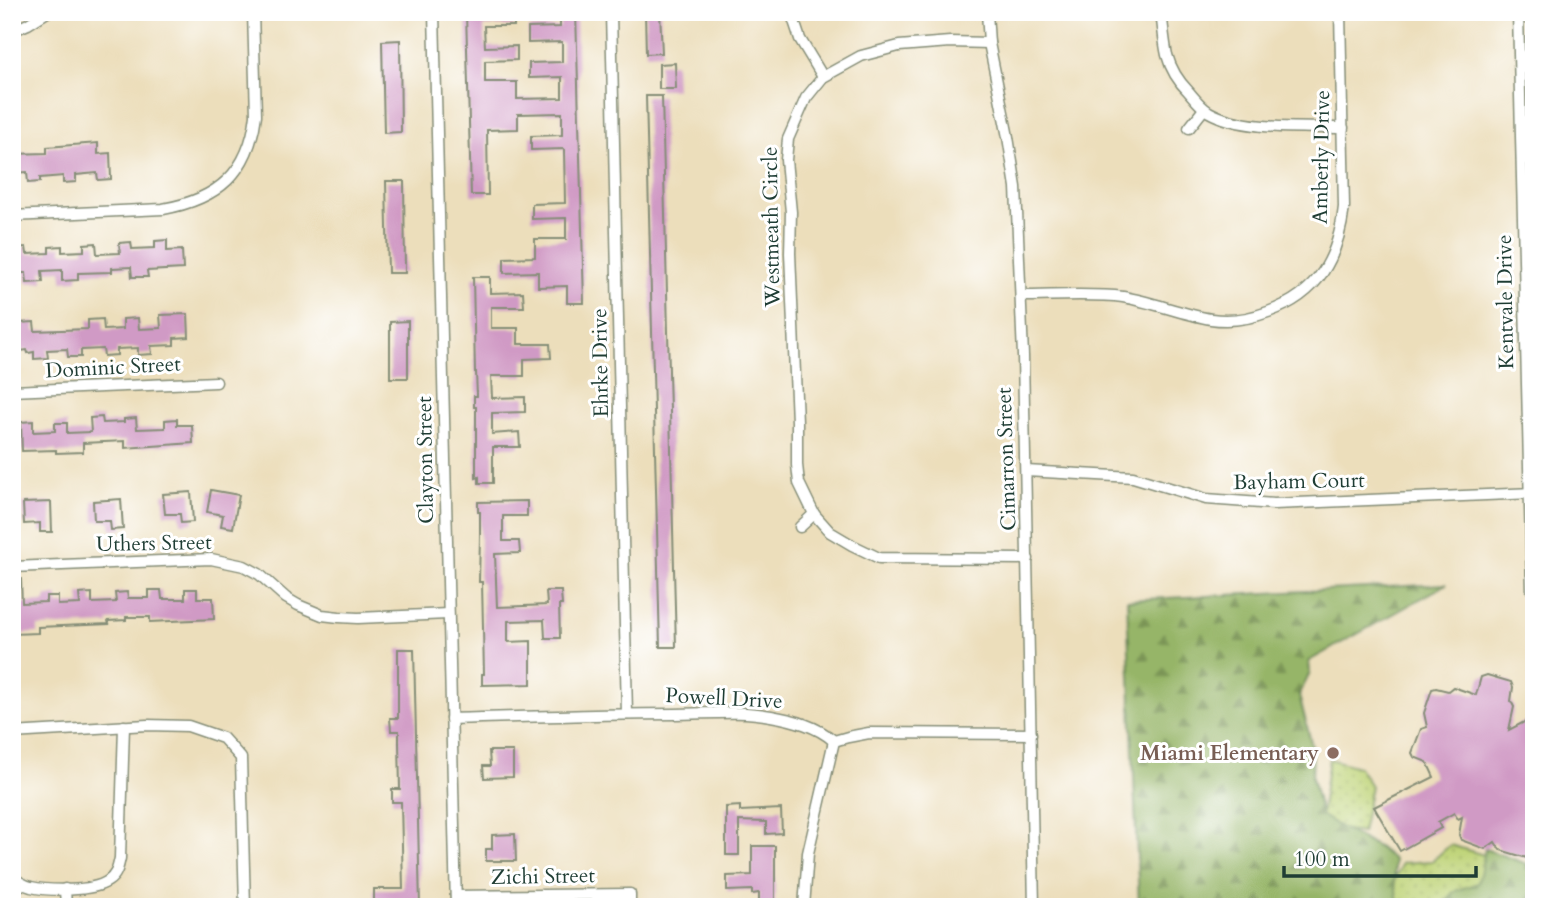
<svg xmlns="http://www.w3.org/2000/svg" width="1546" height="919" font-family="Cardo,serif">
<defs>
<pattern id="forest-firs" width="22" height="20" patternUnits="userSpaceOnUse" patternTransform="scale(1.75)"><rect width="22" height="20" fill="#96b567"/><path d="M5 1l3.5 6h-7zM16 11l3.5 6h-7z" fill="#7a9456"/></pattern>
<pattern id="park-dots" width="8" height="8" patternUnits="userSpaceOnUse" patternTransform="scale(1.75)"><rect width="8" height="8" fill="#bed376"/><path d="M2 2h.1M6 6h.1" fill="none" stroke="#a3b667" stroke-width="1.8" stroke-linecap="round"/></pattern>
</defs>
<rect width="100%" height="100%" fill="#fff"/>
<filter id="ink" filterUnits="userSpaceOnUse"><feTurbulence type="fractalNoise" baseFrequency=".0143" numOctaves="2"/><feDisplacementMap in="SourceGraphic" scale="14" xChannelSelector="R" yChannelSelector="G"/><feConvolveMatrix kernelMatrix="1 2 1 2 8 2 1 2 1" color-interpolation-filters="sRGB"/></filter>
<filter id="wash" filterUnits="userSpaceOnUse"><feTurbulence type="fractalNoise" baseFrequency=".00686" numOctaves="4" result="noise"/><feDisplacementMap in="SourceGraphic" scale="28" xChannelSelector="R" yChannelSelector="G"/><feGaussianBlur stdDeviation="1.57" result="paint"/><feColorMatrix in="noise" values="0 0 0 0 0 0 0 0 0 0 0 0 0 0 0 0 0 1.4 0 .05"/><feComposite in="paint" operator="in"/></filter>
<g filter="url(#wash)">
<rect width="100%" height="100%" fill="#ecdebb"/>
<!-- forest -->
<g fill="url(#forest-firs)" stroke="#5a794e" stroke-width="2">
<path d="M1447,584L1309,661L1310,673L1299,695L1313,750L1312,778L1321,815L1345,830L1378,847L1394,860V880L1399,907H1139L1127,600Z"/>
<path d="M1485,849L1530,865L1534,907H1442L1454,891L1478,883Z"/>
</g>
<!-- park -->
<g fill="url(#park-dots)" stroke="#6e8855" stroke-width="2">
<path d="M1329,759L1359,767L1371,786L1362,833L1345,830L1321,815Z"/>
<path d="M1450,845L1484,855L1478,883L1454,891L1442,907H1399L1394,880L1402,863L1432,861Z"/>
</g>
<g id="blocks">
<!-- building -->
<g fill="#d09ac5">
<path d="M466,12H514V26H484L485,47L517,46V60L485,61V82H517V99L562,98V77L529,78V63L562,62V42L528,43V28L560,27V12H576L584,303H567V286L538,287V272L504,273V258L535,257V239H566V218L532,219V204L565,203L564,149L531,150V136L562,135V113L518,114V129L487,130L488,195H471Z"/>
<path d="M645,12H660L662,53L646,54Z"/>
<path d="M400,40L401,132L384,133L382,41Z"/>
<path d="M675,63L676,89H659V64Z"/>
<path d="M646,96H662L676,647H660Z"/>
<path d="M98,143V154L110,153L111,179L98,180L97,173L76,175V182L63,183V176L40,178V182L28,183L27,172L13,173L12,154L47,153V147Z"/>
<path d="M386,181H404L405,273H388Z"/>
<path d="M167,240V251L182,250L183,269L147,271L148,277H132L131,267L112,268V272L78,273V280L62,281V270L42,271L43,282L27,283L26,273H14L13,248L26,247L27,254L49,253V247L62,246V252L84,251V244L96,243L97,254L120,253L119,243L131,242L132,249L155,248V241Z"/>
<path d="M473,277H490V293L523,292L524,307H491V328H518V344H550L551,358L524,359V376H491L492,398L525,397V412L492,413V434L519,432L520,447H493V483H479V477L476,478V407H474V396H477L476,372H475Z"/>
<path d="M188,314L189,337L174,338V345L151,346L152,354L138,355V348L117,349V355L104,356L103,349L81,350V357H68L67,349L47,350L48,358L34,359V352L28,353L27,350L20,351L19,323L34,322L35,331L88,329V320L103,319L104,330L123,329V319L138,318L139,329L161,328L160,315Z"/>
<path d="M408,321V378H390V322Z"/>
<path d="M102,417L103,423L124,422V419L136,418L137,429L165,428V420L177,419V425H192L193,443L125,448V441L83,443V452L56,453V450L22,451L21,422L33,421V432L55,431V423H67V433L91,432L90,418Z"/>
<path d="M211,490L239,495L233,528L221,526L223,515L207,512Z"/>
<path d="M191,492L193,522L181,523L180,514H165L163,494Z"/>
<path d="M121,499L123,529L111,530L110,521H94L93,501Z"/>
<path d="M527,501V516H503V541H519L520,553L495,554L497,607L547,605L546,591H561L562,605H559L560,638H545L544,620L508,621V642L531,641V684L482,685V674H484L482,582H479L480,536V512H478V502Z"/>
<path d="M51,502L52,532H40V523L24,524L23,503Z"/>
<path d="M21,579L22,603L46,602V596H58V605L80,604L79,594L92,593V603L116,602L115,593L127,592L128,598H149V590H161L162,599H185V589H197V598H213L214,619L150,622V617H126V620L108,621L109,624L38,627V633L12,634V580Z"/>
<path d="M398,649H414L420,907H403V902L374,903V889H403L401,802H392V789H400L399,742V731H391L390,718H398Z"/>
<path d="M1487,675L1511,682L1513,687L1511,701L1514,707L1509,730L1534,717V844L1531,854L1527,858L1500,850L1495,842L1485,849L1461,840L1459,835L1462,817L1458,819L1454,813L1438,822L1441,828L1400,851L1374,807L1434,777L1427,762L1414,757L1412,753L1421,729L1427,727L1424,713L1432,689L1436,688L1448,691L1453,687L1476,695L1481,677Z"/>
<path d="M489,751H513V777L484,778L483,766H490Z"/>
<path d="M740,806V811L781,809L782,833L766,834V822L739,821V855H726V807Z"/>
<path d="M515,834L516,861H486V849H492V835Z"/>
<path d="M752,846H775V905H759V893L752,894V890L727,891V876L752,875Z"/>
</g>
</g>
</g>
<g filter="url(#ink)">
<use href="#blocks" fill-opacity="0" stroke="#868e78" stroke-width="2"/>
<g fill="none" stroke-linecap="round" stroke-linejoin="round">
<!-- minor casing -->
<g stroke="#868e78" stroke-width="13">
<g id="minor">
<path d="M434,12L456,907"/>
<path d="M611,12L627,714"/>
<path d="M791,12L800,39L823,77"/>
<path d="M987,12L989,43L1008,137L1016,187L1023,356L1034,907"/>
<path d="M1161,12C1163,26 1164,42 1167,55C1171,70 1179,82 1189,92C1195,99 1201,107 1209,112C1243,131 1303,127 1343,128"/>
<path d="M1518,12L1532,590"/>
<path d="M12,31L28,24L47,12"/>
<path d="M1189,128L1204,109"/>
<path d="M12,216L163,209C218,199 249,173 256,115L253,12"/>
<path d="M1021,296C1053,296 1092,293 1123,297C1153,302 1181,314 1211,319C1231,322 1249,319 1268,312C1319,294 1338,258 1344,207L1340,12"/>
<path d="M12,391L216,382"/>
<path d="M1026,471L1133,477L1206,499L1274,504L1534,493"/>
<path d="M814,514L799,483L797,465V422L790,253L791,212L786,160L788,139L806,98L823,77L861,56L899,46L950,42L989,43"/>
<path d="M800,527L814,514L830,532L852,545L879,558L1028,559"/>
<path d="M12,567L211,559L244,566L259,574L286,598L298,605L322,615L339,617L358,618L448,614"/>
<path d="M451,719C526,717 600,714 675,714C706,714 740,710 771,716C794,720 817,726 834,741L848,737L869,733L1031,734"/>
<path d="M12,733L147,725L188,726L223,738L241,758L245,907"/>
<path d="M12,876C17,881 24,885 31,887C49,891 92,892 108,881C117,875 118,867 120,858L124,726"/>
<path d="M65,889L66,907"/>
<path d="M456,896L630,894V907"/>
<path d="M804,907L808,853L834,741"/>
</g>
</g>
<!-- minor -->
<use href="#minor" stroke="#fff" stroke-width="10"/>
</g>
</g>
<!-- markers -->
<circle fill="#8d6e63" stroke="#fff" stroke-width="2.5" cx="1333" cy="753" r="7"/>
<g text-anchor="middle" stroke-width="6" stroke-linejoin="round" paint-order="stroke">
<!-- street labels -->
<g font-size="21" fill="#1f3d34" stroke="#fff">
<text transform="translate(1321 157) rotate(-89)" y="7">Amberly Drive</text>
<text transform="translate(771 227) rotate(-91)" y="7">Westmeath Circle</text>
<text transform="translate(1505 302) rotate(-91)" y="7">Kentvale Drive</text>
<text transform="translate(600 363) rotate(-91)" y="7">Ehrke Drive</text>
<text transform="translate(113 367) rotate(-3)" y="7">Dominic Street</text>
<text transform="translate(1006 459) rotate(-92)" y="7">Cimarron Street</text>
<text transform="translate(425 460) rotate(-91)" y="7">Clayton Street</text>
<text transform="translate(1299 481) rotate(-1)" y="7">Bayham Court</text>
<text transform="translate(154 543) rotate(-1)" y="7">Uthers Street</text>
<text transform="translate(724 698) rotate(3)" y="7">Powell Drive</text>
<text transform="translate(543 876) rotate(-1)" y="7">Zichi Street</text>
</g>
<!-- education labels -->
<g font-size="21" font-weight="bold" fill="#785e54" stroke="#fff" text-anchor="end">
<text x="1319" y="760">Miami Elementary</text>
</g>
</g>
<!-- margin -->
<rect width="1546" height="919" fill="none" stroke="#fff" stroke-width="42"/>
<!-- scale -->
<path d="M1284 866v10h192v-10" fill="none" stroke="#1f3d34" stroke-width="3.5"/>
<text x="1294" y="866" font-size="21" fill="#1f3d34" stroke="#ffffff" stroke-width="5" paint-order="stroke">100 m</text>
</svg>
